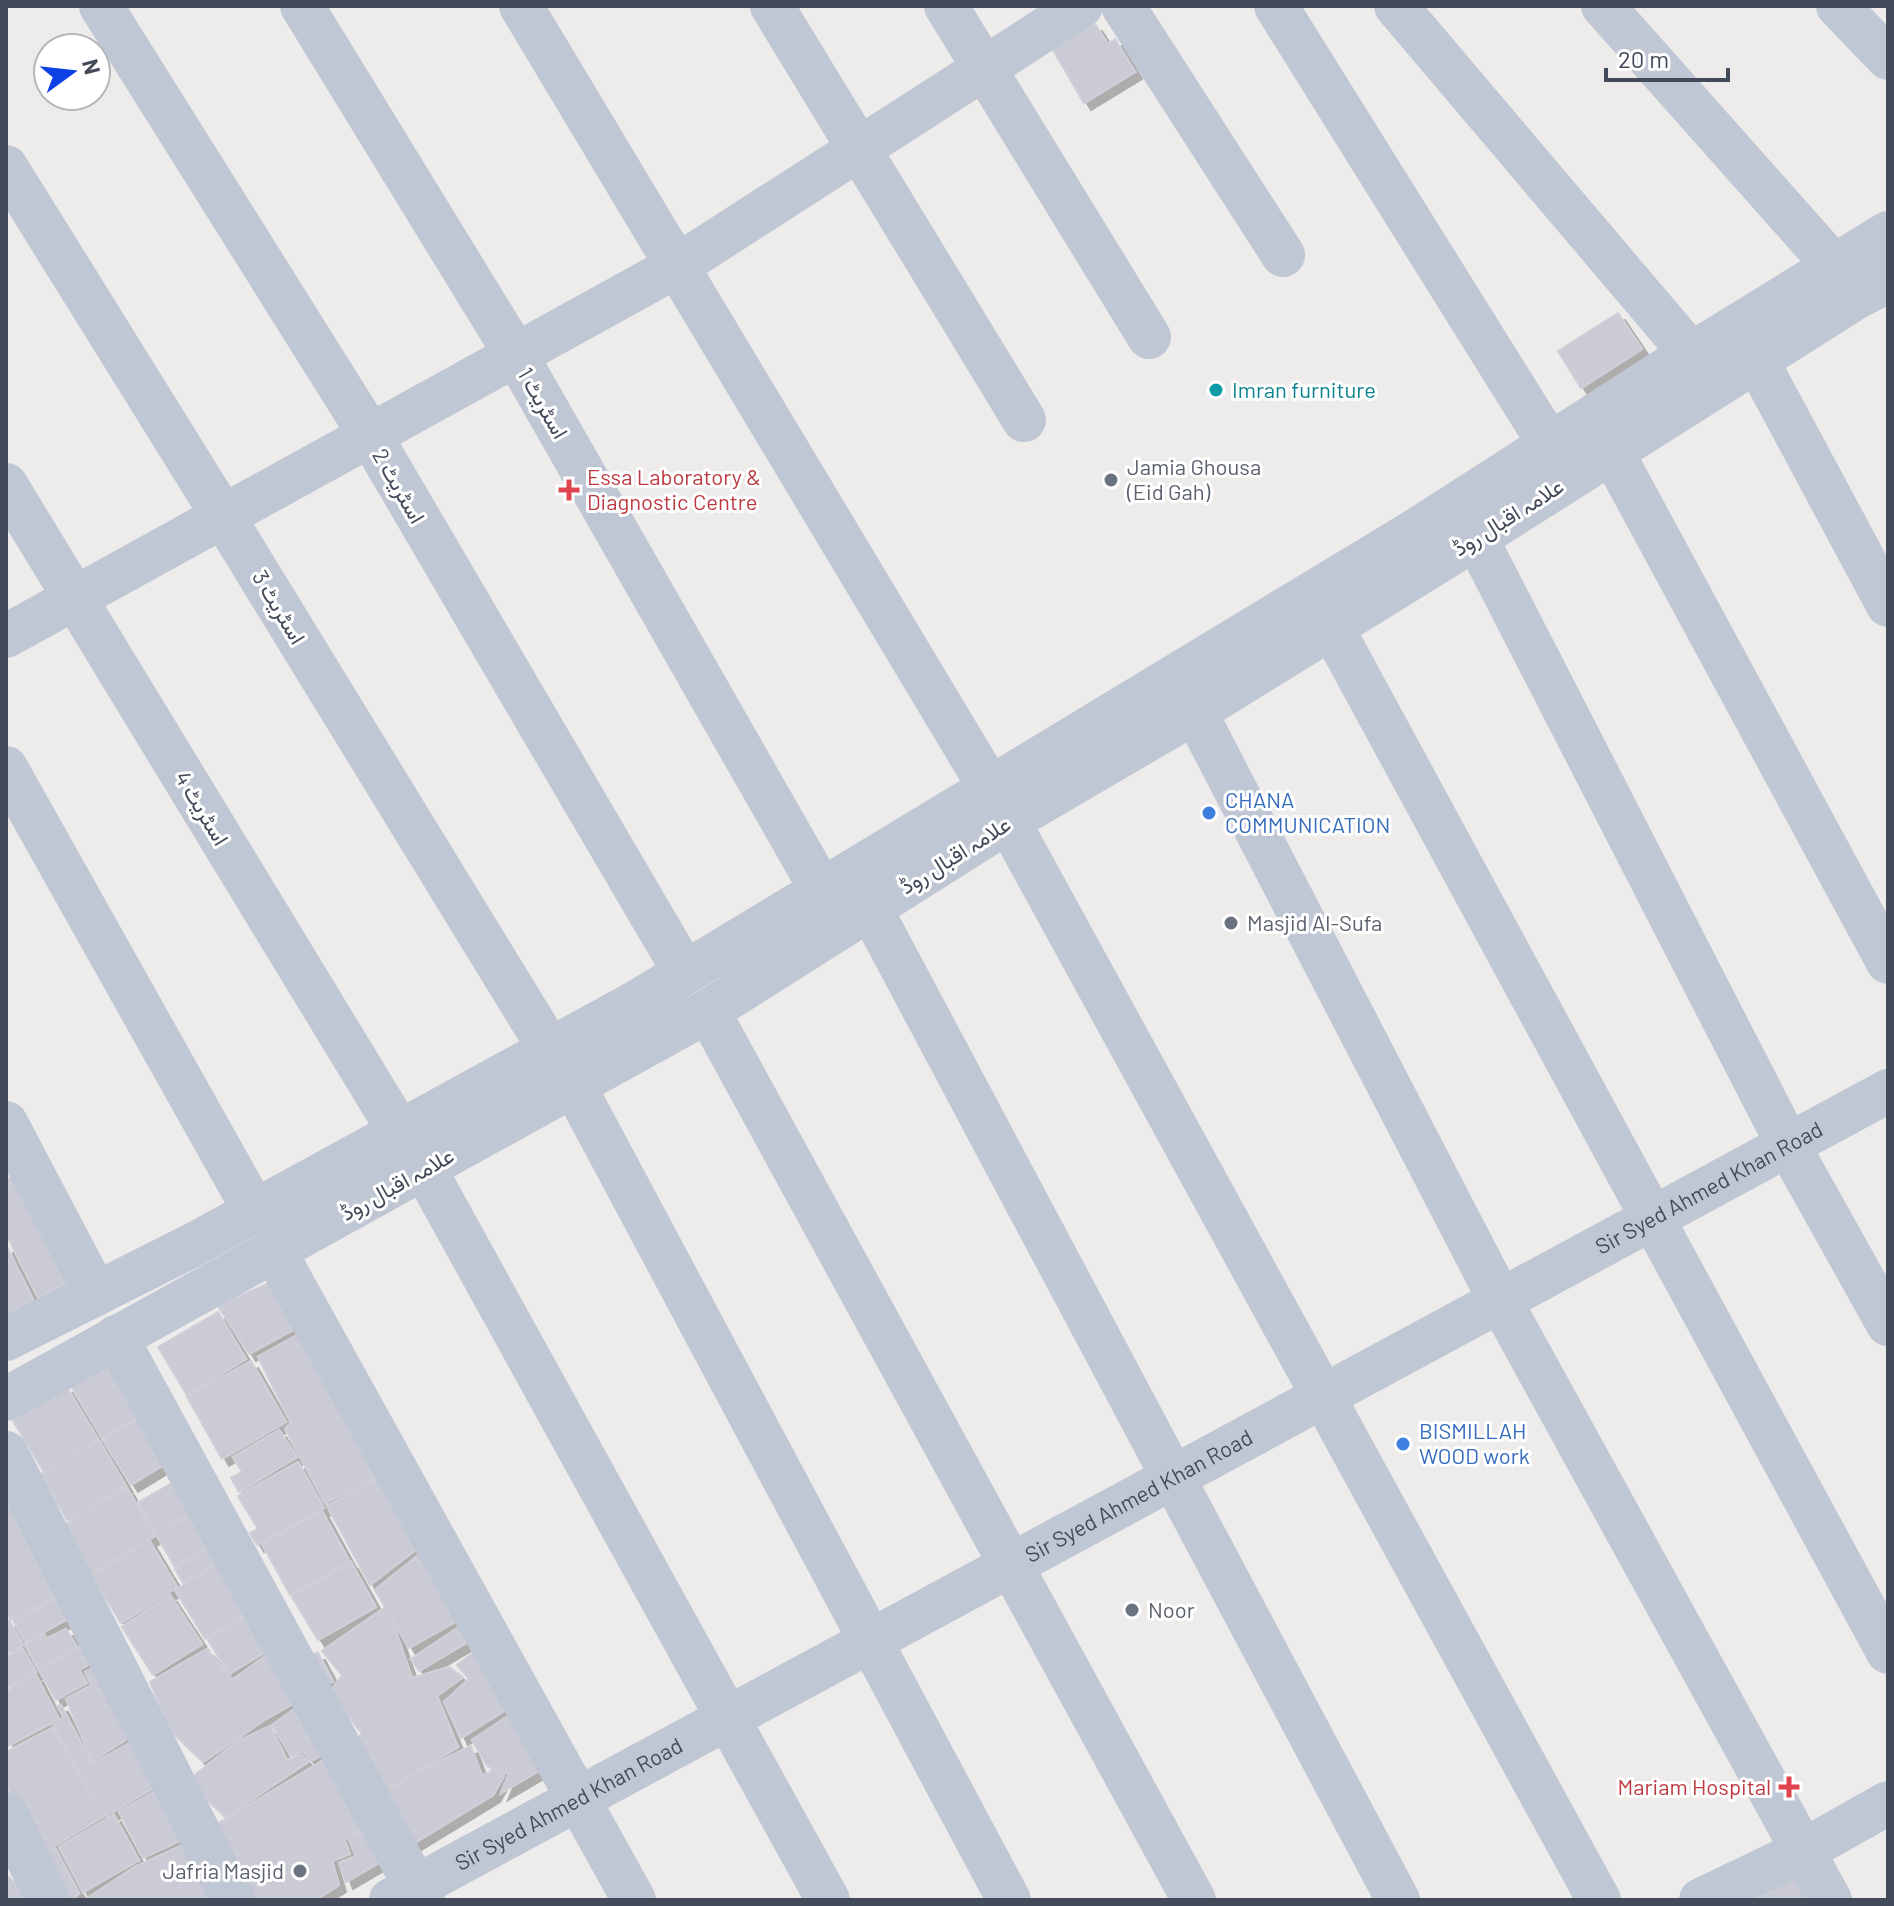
<svg xmlns="http://www.w3.org/2000/svg" width="1894" height="1906" font-family="Barlow,Vazirmatn,sans-serif">
<defs>
<filter id="shadow"><feDropShadow dx="7" dy="7" stdDeviation="0" flood-color="#0004"/></filter>
</defs>
<rect width="100%" height="100%" fill="#eeebeb"/>
<!-- building -->
<g fill="#cacbd4" stroke="#cecfd8" stroke-width="2" filter="url(#shadow)">
<path d="M1095,24L1108,44L1115,39L1135,72L1084,103L1053,50Z"/>
<path d="M1618,313L1642,349L1581,388L1558,351Z"/>
<path d="M28,1169L81,1276L38,1298L6,1234V1180Z"/>
<path d="M6,1245L34,1301L6,1315Z"/>
<path d="M276,1280L304,1324L249,1354L218,1306Z"/>
<path d="M218,1312L246,1359L187,1395L158,1347Z"/>
<path d="M308,1329L387,1472L325,1503L285,1429L291,1423L258,1357Z"/>
<path d="M117,1357L149,1410L102,1438L71,1386Z"/>
<path d="M251,1361L286,1422L222,1459L187,1397Z"/>
<path d="M66,1386L98,1439L44,1472L12,1419Z"/>
<path d="M150,1410L178,1456L131,1485L103,1440Z"/>
<path d="M279,1430L297,1457L239,1492L231,1478L242,1472L233,1457Z"/>
<path d="M99,1440L126,1486L67,1520L41,1474Z"/>
<path d="M298,1462L324,1508L257,1545L250,1533L258,1529L238,1496Z"/>
<path d="M378,1479L427,1541L370,1585L327,1506Z"/>
<path d="M177,1480L195,1510L156,1533L137,1503Z"/>
<path d="M127,1488L155,1536L85,1577L57,1529Z"/>
<path d="M6,1499L61,1595L11,1620L6,1610Z"/>
<path d="M214,1500L233,1530L175,1567L157,1536Z"/>
<path d="M322,1511L350,1562L290,1595L262,1544Z"/>
<path d="M149,1540L177,1587L121,1623L92,1576Z"/>
<path d="M431,1545L467,1615L409,1648L375,1590Z"/>
<path d="M211,1547L219,1561L183,1583L175,1569Z"/>
<path d="M226,1560L255,1609L205,1639L175,1590Z"/>
<path d="M351,1562L376,1607L318,1640L292,1597Z"/>
<path d="M170,1595L202,1644L153,1675L122,1627Z"/>
<path d="M61,1596L73,1616L25,1642L14,1622Z"/>
<path d="M387,1606L412,1678L449,1667L463,1677L437,1696L458,1747L376,1796L346,1750L362,1734L330,1692L342,1675L322,1651Z"/>
<path d="M246,1617L267,1651L229,1674L208,1640Z"/>
<path d="M473,1618L476,1637L419,1671L411,1659Z"/>
<path d="M9,1620L23,1645L6,1654V1622Z"/>
<path d="M66,1629L77,1647L38,1669L25,1645L44,1634L46,1639Z"/>
<path d="M94,1639L103,1656L79,1670L87,1683L56,1700L39,1670Z"/>
<path d="M484,1644L510,1707L461,1738L444,1702L469,1679L457,1665Z"/>
<path d="M280,1646L309,1655L318,1653L333,1681L266,1719L203,1762L169,1729L150,1682L207,1649L232,1680Z"/>
<path d="M22,1648L36,1672L6,1688V1657Z"/>
<path d="M107,1663L141,1730L92,1761L66,1699L92,1685L85,1672Z"/>
<path d="M36,1675L59,1719L6,1747V1691Z"/>
<path d="M61,1705L92,1764L153,1730L179,1773L106,1816L53,1726L64,1717L57,1706Z"/>
<path d="M299,1706L353,1737L311,1761L303,1751L291,1756L272,1725Z"/>
<path d="M522,1707L552,1763L501,1793L509,1774L487,1766L472,1740Z"/>
<path d="M270,1726L287,1760L302,1755L308,1762L226,1817L187,1781L238,1741Z"/>
<path d="M52,1728L103,1817L54,1846L79,1893L72,1900H62L6,1784V1752Z"/>
<path d="M471,1746L482,1776L499,1767L504,1776L493,1795L406,1848L378,1800L412,1775Z"/>
<path d="M329,1757L365,1829L344,1839L350,1854L332,1861L339,1885L315,1900H237L204,1832Z"/>
<path d="M168,1784L196,1833L143,1858L119,1812Z"/>
<path d="M114,1815L139,1860L83,1892L59,1847Z"/>
<path d="M368,1829L392,1855L346,1882L339,1863L356,1856L349,1840Z"/>
<path d="M187,1843L217,1900H85L135,1867Z"/>
<path d="M1805,1871L1824,1900H1754Z"/>
<path d="M9,1877L19,1889L38,1900H6V1879Z"/>
</g>
<g fill="none" stroke-linecap="round" stroke-linejoin="round">
<!-- minor -->
<g stroke="#c0c7d4" stroke-width="44">
<path d="M101,6L370,435L685,973"/>
<path d="M302,6L516,355L821,889"/>
<path d="M521,6L990,788L1599,1900"/>
<path d="M772,6L1024,420"/>
<path d="M946,6L1149,337"/>
<path d="M1123,6L1283,255"/>
<path d="M1276,6L1550,445"/>
<path d="M1396,6L1692,355"/>
<path d="M1603,6L1835,267"/>
<path d="M1838,6L1888,58"/>
<path d="M6,167L223,516L549,1048"/>
<path d="M1757,361L1888,605"/>
<path d="M1612,452L1888,962"/>
<path d="M6,485L399,1131"/>
<path d="M1476,538L1788,1145L1888,1324"/>
<path d="M1331,626L1888,1652"/>
<path d="M6,636L677,266L1081,6"/>
<path d="M1195,712L1501,1302L1830,1900"/>
<path d="M6,768L254,1210"/>
<path d="M870,908L1398,1900"/>
<path d="M708,1011L1194,1900"/>
<path d="M574,1086L1009,1900"/>
<path d="M6,1123L96,1294"/>
<path d="M424,1168L828,1900"/>
<path d="M275,1252L634,1900"/>
<path d="M116,1337L423,1900"/>
<path d="M6,1339L193,1245L635,1003L1415,531L1667,369L1888,233"/>
<path d="M6,1399L708,1011L1007,822L1195,712L1476,538L1857,297L1888,281"/>
<path d="M6,1453L233,1900"/>
<path d="M6,1814L48,1900"/>
<path id="s1" d="M391,1900L1888,1091"/>
<path d="M1701,1900L1803,1851L1888,1803"/>
</g>
</g>
<!-- markers -->
<circle fill="#0f9aa8" stroke="#fff" stroke-width="3" cx="1216" cy="390" r="8"/>
<g fill="#6b7280" stroke="#fff" stroke-width="3">
<circle cx="1111" cy="480" r="8"/>
<circle cx="1231" cy="923" r="8"/>
<circle cx="1132" cy="1610" r="8"/>
<circle cx="300" cy="1871" r="8"/>
</g>
<g fill="#e0444e" stroke="#fff" stroke-width="3">
<path d="M565 478h8v8h8v8h-8v8h-8v-8h-8v-8h8z"/>
<path d="M1785 1775h8v8h8v8h-8v8h-8v-8h-8v-8h8z"/>
</g>
<g fill="#3f7fe0" stroke="#fff" stroke-width="3">
<circle cx="1209" cy="813" r="8"/>
<circle cx="1403" cy="1444" r="8"/>
</g>
<g text-anchor="middle" stroke-width="6" stroke-linejoin="round" paint-order="stroke">
<!-- culture labels -->
<g font-size="22" fill="#0d838f" stroke="#fff" text-anchor="start">
<text x="1232" y="398">Imran furniture</text>
</g>
<!-- street labels -->
<g font-size="22" fill="#434a5a" stroke="#fff">
<text transform="translate(543 403) rotate(60)" y="8">اسٹریٹ 1</text>
<text transform="translate(399 486) rotate(60)" y="8">اسٹریٹ 2</text>
<text transform="translate(1508 517) rotate(-32)" y="8">علامہ اقبال روڈ</text>
<text transform="translate(279 607) rotate(59)" y="8">اسٹریٹ 3</text>
<text transform="translate(202 808) rotate(59)" y="8">اسٹریٹ 4</text>
<text transform="translate(955 855) rotate(-32)" y="8">علامہ اقبال روڈ</text>
<text transform="translate(397 1184) rotate(-29)" y="8">علامہ اقبال روڈ</text>
<text dy="8" stroke="none"><textPath href="#s1" startOffset="1498">Sir Syed Ahmed Khan Road</textPath></text>
<text dy="8" stroke="none"><textPath href="#s1" startOffset="850">Sir Syed Ahmed Khan Road</textPath></text>
<text dy="8" stroke="none"><textPath href="#s1" startOffset="202">Sir Syed Ahmed Khan Road</textPath></text>
</g>
<!-- worship labels -->
<g font-size="22" fill="#5b616d" stroke="#fff" text-anchor="start">
<text x="1127" y="475">Jamia Ghousa<tspan x="1127" dy="25">(Eid Gah)</tspan></text>
<text x="1247" y="931">Masjid Al-Sufa</text>
<text x="1148" y="1618">Noor</text>
<text x="284" y="1879" text-anchor="end">Jafria Masjid</text>
</g>
<!-- health labels -->
<g font-size="22" fill="#be3a42" stroke="#fff" text-anchor="start">
<text x="587" y="485">Essa Laboratory &amp;<tspan x="587" dy="25">Diagnostic Centre</tspan></text>
<text x="1771" y="1795" text-anchor="end">Mariam Hospital</text>
</g>
<!-- shop labels -->
<g font-size="22" fill="#366cbe" stroke="#fff" text-anchor="start">
<text x="1225" y="808">CHANA<tspan x="1225" dy="25">COMMUNICATION</tspan></text>
<text x="1419" y="1439">BISMILLAH<tspan x="1419" dy="25">WOOD work</tspan></text>
</g>
</g>
<!-- border -->
<rect width="1894" height="1906" fill="none" stroke="#434a5a" stroke-width="16"/>
<!-- north arrow -->
<g transform="translate(72 72) rotate(75)"><circle r="38" fill="#ffffff" stroke="#b4b7bd" stroke-width="2"/>
<path d="M0-6L14 30L0 20L-14 30Z" fill="#0d41e6"/>
<text y="-12" font-size="22" font-weight="bold" text-anchor="middle" fill="#434a5a">N</text>
</g>
<!-- scale -->
<path d="M1606 68v12h122v-12" fill="none" stroke="#434a5a" stroke-width="4"/>
<text x="1618" y="68" font-size="24" fill="#434a5a" stroke="#ffffff" stroke-width="6" paint-order="stroke">20 m</text>
</svg>
